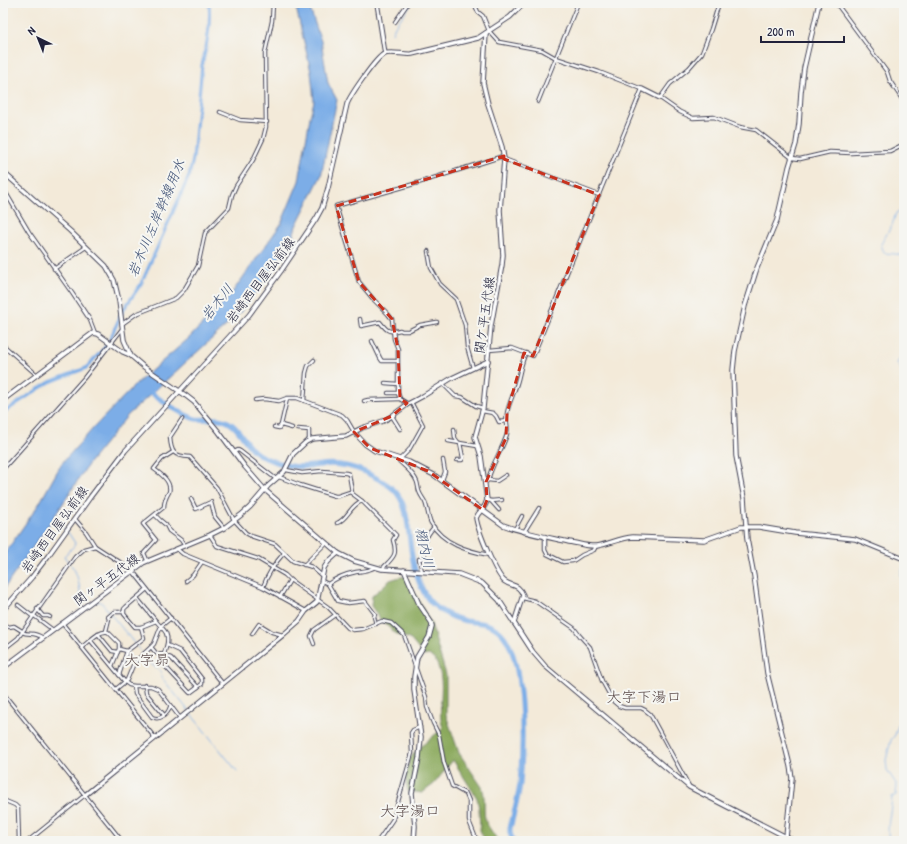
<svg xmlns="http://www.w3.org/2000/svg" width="907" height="844" font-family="'Patrick Hand','Klee One',sans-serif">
<rect width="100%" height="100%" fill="#f6f6f2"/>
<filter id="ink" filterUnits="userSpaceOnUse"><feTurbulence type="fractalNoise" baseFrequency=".025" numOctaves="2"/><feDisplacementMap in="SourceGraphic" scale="8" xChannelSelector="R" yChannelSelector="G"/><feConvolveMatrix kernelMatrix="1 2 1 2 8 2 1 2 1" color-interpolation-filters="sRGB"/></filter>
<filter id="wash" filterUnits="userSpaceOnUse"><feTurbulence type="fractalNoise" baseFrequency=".012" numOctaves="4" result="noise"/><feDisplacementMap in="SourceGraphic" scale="16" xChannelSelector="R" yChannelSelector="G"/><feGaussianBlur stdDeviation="0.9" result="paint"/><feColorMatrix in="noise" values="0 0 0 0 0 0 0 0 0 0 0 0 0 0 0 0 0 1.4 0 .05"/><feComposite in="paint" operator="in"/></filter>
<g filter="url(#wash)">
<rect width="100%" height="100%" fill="#f3ead9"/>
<!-- forest -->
<path fill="#8aa95c" stroke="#56664c" d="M400,577H406L431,624L446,675V715L459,753L482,787C486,797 483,808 485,819C487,826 494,834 498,841L484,840L480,830L479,809L477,798L453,760L434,784L422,793L408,791L405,777L410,758L419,748L443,728C436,708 447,685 437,664C436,660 431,657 429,655L424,656L411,640L395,633L381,620L371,606L372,596L390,580Z"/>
<!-- water -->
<path fill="#7bade7" stroke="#4e6891" d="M295,3H308L321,41L328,83L337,100L321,176L296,226L292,240L265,279L239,314L128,415L89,463L56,514L3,590V556L39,504L62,463L97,424L136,384L188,339L229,297L281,224L299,181L310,117L314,101L311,72Z"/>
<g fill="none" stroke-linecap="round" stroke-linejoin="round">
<!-- stream -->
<g stroke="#7bade7" stroke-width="1">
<path d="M392,33L395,26L412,3"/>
<path d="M904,203L901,210L896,213L892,225L881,244L884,253L896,254L904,256"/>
<path d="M903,352V340L900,330L904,312"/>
<path d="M902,356L897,363L904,373"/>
<path d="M52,518L65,529"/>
<path d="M67,531L75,543L74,546L64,556L69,563"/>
<path d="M71,565C80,574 79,593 83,605"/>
<path d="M904,566L901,574L904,588"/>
<path d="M904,598C900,604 902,613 904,620"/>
<path d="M85,608L86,609C91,605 95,600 101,602L151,664L161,671L162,678L188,710"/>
<path d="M190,713L237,771"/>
<path d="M889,841C886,826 891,812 892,797L896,795L897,785L887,770L886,760L891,740L895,735L902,714L904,704"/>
</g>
<!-- canal -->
<g stroke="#7bade7" stroke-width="3">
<path d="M110,339L123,310L141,284L189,176L193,159L202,65C207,46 211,23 209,3"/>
<path d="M3,413L37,390L50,382L86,368L108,344"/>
</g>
<!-- river -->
<path stroke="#7bade7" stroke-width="5" d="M148,388C151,396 187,417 196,419C205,420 214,417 223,420C238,424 243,441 254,451C263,459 279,463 291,466C301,468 311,466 321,465C336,463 351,466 365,472C374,477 386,482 394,490C410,505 408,540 413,561C415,573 421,589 428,599C437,610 452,618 466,621C477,623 488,622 498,630C527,652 523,750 520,784C518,799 514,813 510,828V833L513,841"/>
</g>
</g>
<g filter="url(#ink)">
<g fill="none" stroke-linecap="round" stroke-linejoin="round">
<!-- street casing -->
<g stroke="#414053" stroke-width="4.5">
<g id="street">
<path d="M474,3L478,12L483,16L489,31L499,42L542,50L556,58L599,72L642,89L533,356L512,348L489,350"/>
<path d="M719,3L711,29L702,53L689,68L670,84L660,98L680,112L693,118L714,117L740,127L756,130L792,158L800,159L830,152L851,153L890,151L904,144"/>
<path d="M836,3L887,72L890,81L904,102"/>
<path d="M395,22L408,3"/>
<path d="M538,102L578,3"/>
<path d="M220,112L240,120L267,122"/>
<path d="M504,159L599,195"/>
<path d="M3,188L29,232L72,293L90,320L95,333"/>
<path d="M428,251L431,268L440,284L456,299L465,325L467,347L473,368"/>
<path d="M54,269L86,247"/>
<path d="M360,319L361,326L380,322C387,331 389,333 400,330L402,331H408L420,325L437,322"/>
<path d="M122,324L136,314L176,298L184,290L198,266L205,233L229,208L232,195L236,186L253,160L263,139L266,127L265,53L272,21L273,3"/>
<path d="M372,341L380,358L382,361H397"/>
<path d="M3,345L37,375"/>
<path d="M385,383L398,384"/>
<path d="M443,384L455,396L462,397L476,406L483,408"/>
<path d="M388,393H398"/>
<path d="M255,400L264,399L279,401L287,398H297L342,415L347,420L354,432"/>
<path d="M304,401L306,373L308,366L314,360"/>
<path d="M364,401L368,400L400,399"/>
<path d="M408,404L400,399L398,393V349L394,339L392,319L388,314L374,300L359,282L336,206L421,182L503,156"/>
<path d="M482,411L493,413L496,416L499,422L506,421"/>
<path d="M392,416L400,429"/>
<path d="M182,419L170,437C171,453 174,456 190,457L217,488L234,520L246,533L251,536L275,544L293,561L312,567L322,576"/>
<path d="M281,425L287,399"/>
<path d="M274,427L279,428L281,425L292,428"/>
<path d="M298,429L309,430V440"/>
<path d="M454,429L455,438L458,442"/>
<path d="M448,441L477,446"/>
<path d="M234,452L238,450L240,451L276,479"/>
<path d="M398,459L399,461C406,468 414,473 417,482C418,485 418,488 419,491C420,495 423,498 425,502C428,509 428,517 431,523C443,544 468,551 489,555"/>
<path d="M400,459L409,450L423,425L411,402"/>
<path d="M457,460H462L463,458L460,443"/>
<path d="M3,469L84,378L122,329"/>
<path d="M286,470L302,473L322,471L346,473L349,474L352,492"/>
<path d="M279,477L300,485L335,496H338L350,492L362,501L396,535L393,540C398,556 393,557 382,569"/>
<path d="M442,480L445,472L443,460"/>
<path d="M488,480L497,481L506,475"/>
<path d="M486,482L488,480C492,463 502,451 507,434C509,426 505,421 507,413C509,403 514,393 517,383C520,374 521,362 526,353"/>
<path d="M191,499L196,509L211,502L215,517L224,528"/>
<path d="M487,500L491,501L499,510"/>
<path d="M491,501L502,500"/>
<path d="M155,515L160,520L166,525L169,531L181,540L185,546"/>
<path d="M75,519L86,532L95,546"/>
<path d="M337,523C348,519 350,505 362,501"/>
<path d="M515,529L522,516"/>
<path d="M524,532L539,508"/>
<path d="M210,535L217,546L258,559L285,575L290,580L328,607L348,628L353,630L363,629L382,621L391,623L404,635L426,697L427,707L433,723L439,735L444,763L452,786L466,794L469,801V821L477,841"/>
<path d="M545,536V550L547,554L563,562L573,561L582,555L594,550L596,546"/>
<path d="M177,549L183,554L263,587L306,611"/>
<path d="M147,560L144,553L156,540L143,524L164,507C164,501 166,497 169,492C172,482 161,474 154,469L162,459L173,452"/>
<path d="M126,565L143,563"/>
<path d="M304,565L326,543"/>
<path d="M422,571L419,559L425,558C424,543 424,538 434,527"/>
<path d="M186,581L193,575L202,562"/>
<path d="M322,581L328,584C336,578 346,574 356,572C363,571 369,571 375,567"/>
<path d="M328,584L338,601L348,603L365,601L375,614L374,617L376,624"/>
<path d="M263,587C268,573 274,564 284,553"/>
<path d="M147,589L126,607L124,609V614L135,627H141L156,621C159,625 164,629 166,633C171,644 161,654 163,664L190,693L202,684V679L180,651L167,645"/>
<path d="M280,597L290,580"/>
<path d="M137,598L156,621"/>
<path d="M523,598L535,601L574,628L580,636L590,647L602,681L613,701L619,706L625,708H641L645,710L650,714L689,786"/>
<path d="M18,605L32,616"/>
<path d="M37,609L43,616H48L50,617"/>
<path d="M33,615L53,630"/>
<path d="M62,623L155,738"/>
<path d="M6,625L9,627L14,626L22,631"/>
<path d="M106,631L109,619L108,617L114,612H123"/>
<path d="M22,632C29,636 33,631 43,638"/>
<path d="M98,634L112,651L118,652"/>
<path d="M252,634L259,624L272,632L283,635"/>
<path d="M91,641L125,682L129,685L134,686L135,694L152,717C160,721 168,714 170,707"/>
<path d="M314,644L311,636L314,630L335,615"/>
<path d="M82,647C89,642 99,630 108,632L119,643V649L112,666"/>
<path d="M151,647L156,653L171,658L198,687"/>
<path d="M119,649L127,651"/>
<path d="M3,651L4,649L18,638L75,557L84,549L95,546L132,570L223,684"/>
<path d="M119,675L127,651L144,638L141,627"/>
<path d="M145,685L146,693L164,715"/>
<path d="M134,686H151L158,689L180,718"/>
<path d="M116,689L127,680L134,663L151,647L154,644L161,626L171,618"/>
<path d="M3,693L122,841"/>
<path d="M3,800L15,805L18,808L19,841"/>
<path d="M3,839L7,841"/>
<path d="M28,841L85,795"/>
<path d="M378,841L393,819L412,753L411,733L413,730L420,727"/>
</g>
</g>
<!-- secondary casing -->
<g stroke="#414053" stroke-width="5.5">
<g id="secondary">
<path d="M377,3L385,54"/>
<path d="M486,33L483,83L488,104L502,147L504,159L500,210L503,255L502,265L491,326L483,408L475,437L481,456L487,500C485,510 479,510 476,518C478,531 495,572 504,581C512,587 518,583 523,595L514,623"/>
<path d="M642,89L660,98"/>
<path d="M3,172L70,231L106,266L114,280L119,301L124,340L131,356L144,367L185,395L194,402L219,432L245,467L265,490L338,553L354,561L382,569L459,574L482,583L499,600L533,652L545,666L689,787L794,841"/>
<path d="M3,400L93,333L98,334L123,352L130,355"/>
<path d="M354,432L365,444L375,451L409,462L434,475L503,525C524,533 547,537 569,542C578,543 587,547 597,546C609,544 620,538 633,537L704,540L741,527H759L795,533L855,539L904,559"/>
<path d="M404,570L419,604L431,622L432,626L429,637L417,657L414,677V690L421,737L419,758L412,793L415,826L414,841"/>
<path d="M3,668L143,563L210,535L224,528L241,515L250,507L268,486L284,472L293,454L306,442L312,439L346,436L362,428L383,421L392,416L408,404L423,396L452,378L488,361"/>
<path d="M85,795L283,635L299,621L306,611L317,602L324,568L328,562L338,553"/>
<path d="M786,837L792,778L790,766L767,673L754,576L747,539L744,498L736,456L733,370L735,351L745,306L757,268L777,220L789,167L796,144L799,124L801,92L804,68L819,3"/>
</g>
</g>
<!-- primary casing -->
<g stroke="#414053" stroke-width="5.5">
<path id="primary" d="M3,610L32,577L48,556L91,496L125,451L249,315L281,271L316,219L322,208L328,188L347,104C351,94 376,58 384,54C389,51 405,55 412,54L478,38L510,17L524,3"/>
</g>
<!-- street -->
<use href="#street" stroke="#fff" stroke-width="2.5"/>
<!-- secondary -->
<use href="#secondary" stroke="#fff" stroke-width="3.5"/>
<!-- primary -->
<use href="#primary" stroke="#fff" stroke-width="3.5"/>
</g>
</g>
<!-- marked area -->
<path fill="none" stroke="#c8321e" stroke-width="3" stroke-dasharray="8 5" stroke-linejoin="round" d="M504,156V159L599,195L533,356L524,353L507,413L506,438L486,482L487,500L483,510L428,471L370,448L354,432L392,416L407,403L400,399L398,349L392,319L359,282L336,206Z"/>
<g text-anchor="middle" stroke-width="4" stroke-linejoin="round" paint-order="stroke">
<!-- street labels -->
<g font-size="13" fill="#22223b" stroke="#f6f6f2">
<text transform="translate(260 280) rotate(-53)" y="5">岩崎西目屋弘前線</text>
<text transform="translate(484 315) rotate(-82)" y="5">関ケ平五代線</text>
<text transform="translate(54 529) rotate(-54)" y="5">岩崎西目屋弘前線</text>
<text transform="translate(106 579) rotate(-36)" y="5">関ヶ平五代線</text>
</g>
<!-- water labels -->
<g font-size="14" font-style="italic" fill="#415377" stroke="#f6f6f2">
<text transform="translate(156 218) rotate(-67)" y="5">岩木川左岸幹線用水</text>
<text transform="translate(217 302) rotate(-51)" y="5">岩木川</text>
<text transform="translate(425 548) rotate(77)" y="5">栩内川</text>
</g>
<!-- quarter labels -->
<g font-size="15" fill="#5d4d4c" stroke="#f6f6f2">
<text x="147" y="665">大字昴</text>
<text x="644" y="702">大字下湯口</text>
<text x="410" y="816">大字湯口</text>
</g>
</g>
<!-- margin -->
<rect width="907" height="844" fill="none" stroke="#f6f6f2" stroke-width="16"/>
<!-- north arrow -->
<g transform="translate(38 38) rotate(317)" stroke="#f6f6f2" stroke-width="3" paint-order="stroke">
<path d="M0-3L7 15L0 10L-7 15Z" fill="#22223b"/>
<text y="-6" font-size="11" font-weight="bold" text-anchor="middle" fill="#22223b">N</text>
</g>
<!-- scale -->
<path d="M761 36v6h83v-6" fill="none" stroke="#22223b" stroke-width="2"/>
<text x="767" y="36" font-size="12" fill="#22223b" stroke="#f6f6f2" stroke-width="3" paint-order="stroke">200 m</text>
</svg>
